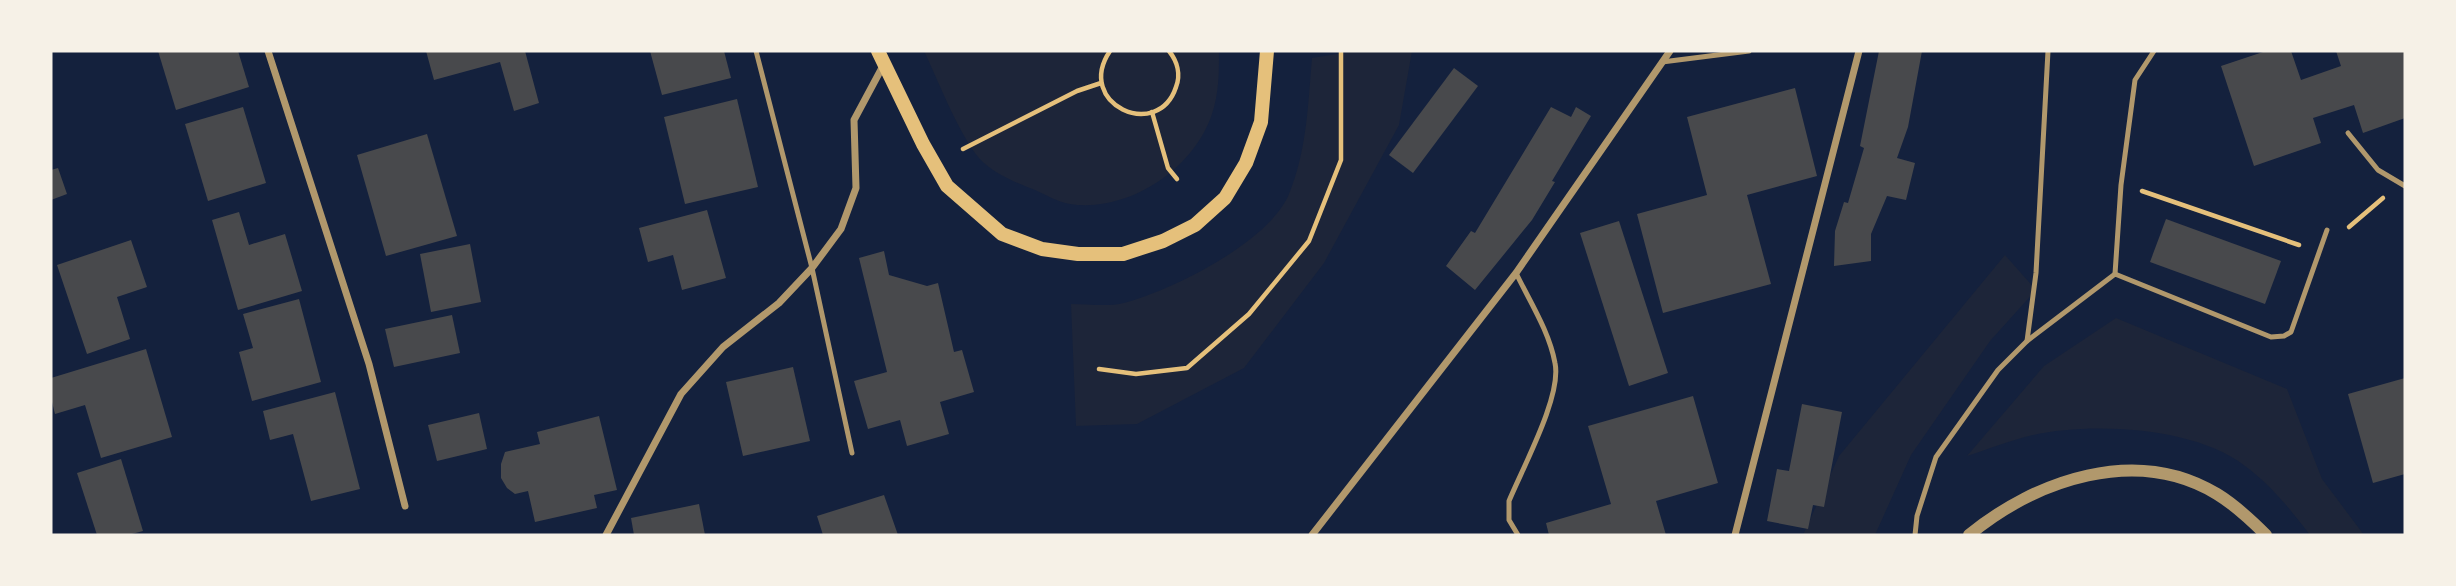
<svg xmlns="http://www.w3.org/2000/svg" width="2456" height="586" font-family="'Varela Round',sans-serif">
<rect width="100%" height="100%" fill="#14213d"/>
<!-- green -->
<g fill="#1d2539">
<path d="M924,51H1219C1219,73 1219,93 1212,114C1194,169 1128,213 1070,204C1058,202 1046,195 1035,190C1017,183 999,176 984,163C963,145 937,78 924,51Z"/>
<path d="M1355,51H1412L1399,125L1324,263L1244,368L1137,424L1076,426L1071,304C1088,304 1108,307 1124,303C1173,290 1269,242 1289,194C1307,150 1308,104 1312,58Z"/>
<path d="M2005,255L2036,290L1990,341L1911,455L1875,535H1803L1839,456Z"/>
<path d="M2116,318L2287,389L2322,479L2364,535H2310C2290,509 2271,485 2245,466C2195,427 2093,422 2033,435C2011,440 1989,449 1967,456L2044,366Z"/>
</g>
<!-- building -->
<g fill="#48494c">
<path d="M158,51H238L249,87L176,110Z"/>
<path d="M426,51H525L539,103L514,111L500,62L434,80Z"/>
<path d="M650,51H724L731,78L662,95Z"/>
<path d="M1879,51H1922L1908,127L1897,158L1915,163L1906,200L1887,196L1871,234V261L1834,266L1835,231L1844,202L1848,203L1864,148L1860,146Z"/>
<path d="M2266,51H2291L2301,80L2341,66L2336,51H2405V118L2363,133L2354,105L2313,118L2321,143L2254,166L2221,66Z"/>
<path d="M1454,68L1478,86L1413,173L1389,155Z"/>
<path d="M1795,88L1817,176L1747,195L1771,284L1663,313L1637,214L1707,195L1687,117Z"/>
<path d="M737,99L758,187L685,204L664,117Z"/>
<path d="M243,107L266,183L208,201L185,124Z"/>
<path d="M1551,107L1571,117L1576,107L1591,116L1552,181L1555,182L1532,220L1475,290L1446,266L1471,231L1475,233Z"/>
<path d="M427,134L457,236L386,256L357,155Z"/>
<path d="M58,168L67,194L51,200V170Z"/>
<path d="M707,210L726,278L682,290L673,255L648,262L639,228Z"/>
<path d="M239,212L249,245L285,234L302,291L238,310L212,220Z"/>
<path d="M2166,219L2281,261L2265,304L2150,262Z"/>
<path d="M1619,221L1668,373L1629,386L1580,233Z"/>
<path d="M131,240L147,287L117,297L130,339L87,354L57,265Z"/>
<path d="M470,244L481,302L431,312L420,254Z"/>
<path d="M884,251L889,275L927,286L938,283L954,352L962,350L974,392L940,402L949,434L907,446L900,420L868,429L854,381L887,372L859,258Z"/>
<path d="M299,299L321,382L252,401L239,352L253,348L243,314Z"/>
<path d="M452,315L460,353L394,367L385,329Z"/>
<path d="M146,349L172,437L101,458L85,405L55,414L51,398V378Z"/>
<path d="M793,367L810,441L743,456L726,382Z"/>
<path d="M2405,378V474L2373,483L2348,394Z"/>
<path d="M335,392L360,489L311,501L293,434L270,440L263,411Z"/>
<path d="M1693,396L1718,483L1656,501L1666,535H1549L1546,523L1611,504L1588,426Z"/>
<path d="M1802,404L1842,412L1824,507L1813,505L1808,529L1767,521L1777,469L1789,471Z"/>
<path d="M479,413L487,449L437,461L428,425Z"/>
<path d="M599,416L617,490L594,495L597,508L535,522L528,491L515,494L507,488L501,478V464L505,452L540,444L537,432Z"/>
<path d="M121,459L143,531L128,535H97L77,473Z"/>
<path d="M884,495L898,535H823L817,516Z"/>
<path d="M699,504L705,535H634L631,518Z"/>
</g>
<g fill="none" stroke-linecap="round" stroke-linejoin="round">
<!-- path -->
<g stroke="#e5c07b" stroke-width="4.5">
<path d="M1110,51C1074,104 1158,142 1176,87C1181,74 1177,61 1169,51"/>
<path d="M1152,112L1168,168L1177,179"/>
<path d="M963,149L1077,91L1101,83"/>
<path d="M2142,191L2299,245"/>
<path d="M2349,227L2383,198"/>
<path d="M1099,369L1136,374L1187,368L1249,314L1309,241L1341,160V51"/>
</g>
<!-- service -->
<g stroke="#b1986c" stroke-width="5">
<path d="M756,51L812,268L852,453"/>
<path d="M1662,62L1749,51"/>
<path d="M2348,133L2378,170L2405,186"/>
<path d="M1516,273C1530,302 1549,331 1555,363C1562,396 1523,467 1509,501V520L1518,535"/>
<path d="M2115,274L2121,185L2135,80L2154,51"/>
<path d="M2027,341L2036,273L2048,51"/>
<path d="M1915,535L1917,516L1936,457L1998,370L2027,341L2115,274L2271,337L2284,336L2291,332L2327,230"/>
</g>
<!-- minor -->
<g stroke="#b1986c" stroke-width="7">
<path d="M268,51L369,364L405,506"/>
<path d="M606,535L681,394L723,347L779,303L812,268L841,229L856,188L854,120L884,64"/>
<path d="M1312,535L1516,273L1670,51"/>
<path d="M1735,535L1859,51"/>
</g>
<!-- tertiary -->
<path stroke="#b1986c" stroke-width="12" d="M1969,535C2036,480 2136,445 2217,494C2235,505 2251,520 2266,535"/>
<!-- secondary -->
<path stroke="#e5c07b" stroke-width="14" d="M878,51L923,144L947,186L1002,234L1042,249L1078,254H1123L1163,241L1195,225L1225,198L1246,163L1261,122L1267,51"/>
</g>
<!-- border -->
<rect width="2456" height="586" fill="none" stroke="#f6f1e7" stroke-width="105"/>
</svg>
